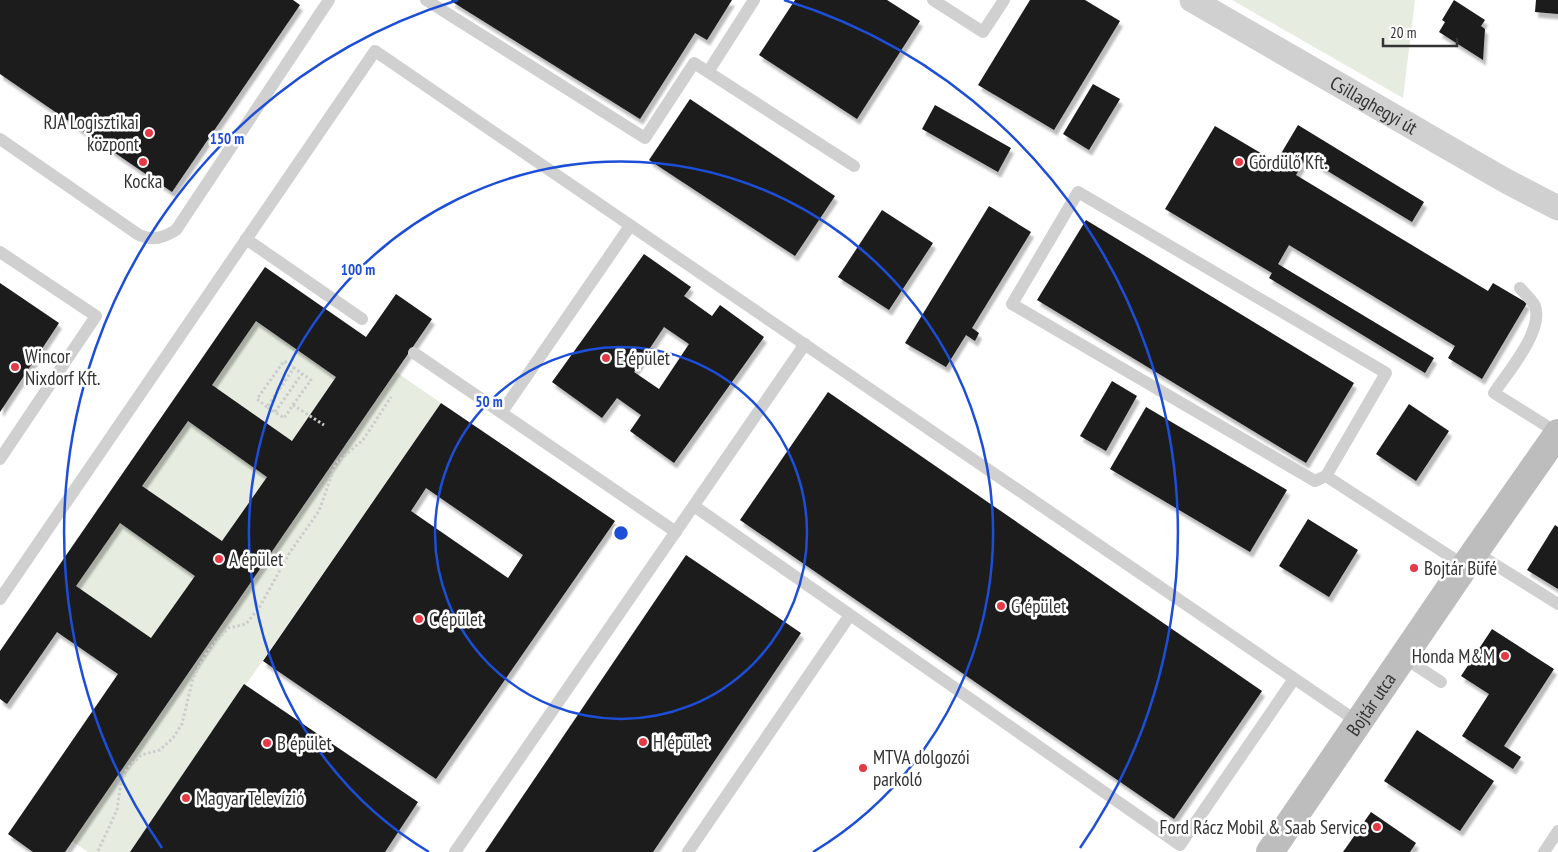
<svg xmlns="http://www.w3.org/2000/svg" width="1558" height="852" font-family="'PT Sans Narrow',sans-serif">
<defs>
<filter id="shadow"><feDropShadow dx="3" dy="5.5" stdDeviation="1" flood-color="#0004"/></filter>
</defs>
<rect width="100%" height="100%" fill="#fff"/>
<!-- green -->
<g fill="#e6ecdf">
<path d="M1232,0H1415L1403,98Z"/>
<path d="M256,321L336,377L292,441L212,385Z"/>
<path d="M396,372L441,403L130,852H88L72,841Z"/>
<path d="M188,421L267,477L222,541L142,486Z"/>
<path d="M120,523L195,576L151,638L76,586Z"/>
</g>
<!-- building -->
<g fill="#1a1a1a" fill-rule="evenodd" filter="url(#shadow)">
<path d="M0,0H293L300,5L172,192L0,74Z"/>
<path d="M452,0H732L707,40L695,33L640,119L451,1Z"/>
<path d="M795,0H887L920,21L857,119L759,55Z"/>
<path d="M1030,0H1085L1120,21L1054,130L978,85Z"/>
<path d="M1454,0L1485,20L1481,26L1485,29L1483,60L1439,32L1445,22L1442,20Z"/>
<path d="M1536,0H1558V14L1535,12Z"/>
<path d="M1093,84L1120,99L1089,150L1063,134Z"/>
<path d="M690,99L835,196L795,256L649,160Z"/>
<path d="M935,105L1011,148L998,172L922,129Z"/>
<path d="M1298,125L1424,202L1412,222L1306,158L1296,175L1488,291L1493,283L1527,303L1482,379L1448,358L1455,346L1289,245L1278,264L1434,358L1425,373L1269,278L1272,273L1165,209L1215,126L1276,162Z"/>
<path d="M989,206L1031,232L972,328L979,333L975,341L966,335L946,367L905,343Z"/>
<path d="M882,210L933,243L889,310L838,277Z"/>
<path d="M1086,220L1354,383L1306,463L1037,300Z"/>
<path d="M644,254L691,287L684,296L712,316L720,305L764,337L674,463L630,431L641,415L617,398L602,418L552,382ZM664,327L689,344L659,389L634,372Z"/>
<path d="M265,267L366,337L396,294L432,319L65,852H33L8,834L118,674L57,632L7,704L0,699V651ZM256,321L336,377L292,441L212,385ZM188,421L267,477L222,541L142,486ZM120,523L195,576L151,638L76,586Z"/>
<path d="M0,283L59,323L0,412Z"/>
<path d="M1112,381L1137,396L1106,451L1080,436Z"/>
<path d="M828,392L1262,691L1174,819L740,520Z"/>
<path d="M441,403L615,521L436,779L263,661ZM426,488L523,555L508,578L411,511Z"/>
<path d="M1409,404L1449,431L1416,481L1376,454Z"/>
<path d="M1146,407L1287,490L1250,552L1110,469Z"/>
<path d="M1308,519L1358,550L1329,597L1279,566Z"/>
<path d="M1555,525L1558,527V589L1527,570Z"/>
<path d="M686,555L801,633L653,852H485Z"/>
<path d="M1492,629L1554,669L1504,746L1521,757L1513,769L1462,736L1489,694L1461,676Z"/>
<path d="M244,684L418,802L385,852H130Z"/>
<path d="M1417,730L1494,781L1460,831L1384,781Z"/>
<path d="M1371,812L1416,843L1410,852H1343Z"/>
</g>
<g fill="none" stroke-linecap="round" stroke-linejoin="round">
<!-- path -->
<g stroke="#cdcdcd" stroke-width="3" stroke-dasharray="2.5 2.5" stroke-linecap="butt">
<path d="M293,405L311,380L294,368L267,407L284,418L293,405L324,425"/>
<path d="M267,407L257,399L284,361L294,368"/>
<path d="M275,412L302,374"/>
<path d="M98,851L117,810L121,782L127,769L141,755L160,750L173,738L182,724L193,678L207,652L228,628L246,624L259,608L290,552L319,511L336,463L363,440L391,397"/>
</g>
<!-- lane -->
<g stroke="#d0d0d0" stroke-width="12">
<path d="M426,0L645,138L694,63L708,72"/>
<path d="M754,0L708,72L854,166"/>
<path d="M933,0L983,32L1004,0"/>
<path d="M0,139L139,235C153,241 163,238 176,230L329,0"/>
<path d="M246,239L362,319"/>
<path d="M0,252L96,316L0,459"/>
<path d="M1520,288C1524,293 1532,300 1535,306C1544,331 1507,373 1494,393L1558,433"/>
<path d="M414,353L676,532"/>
<path d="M502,412L630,226"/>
<path d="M1326,476L1315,481L1012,304L1078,192L1386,373L1326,476L1465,566"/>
<path d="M694,506L1180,845L1294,679"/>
<path d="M1475,552L1558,604"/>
<path d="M0,599L375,51L1358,722"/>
<path d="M1403,657L1441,682"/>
<path d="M455,852L805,344"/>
<path d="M688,852L850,615"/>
<path d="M1544,852L1558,831"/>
</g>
<!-- street -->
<path stroke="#d0d0d0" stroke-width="25" id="s1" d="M1192,0L1506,181L1558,208"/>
<!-- secondary -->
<path stroke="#bdbdbd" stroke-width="28" id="s2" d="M1270,852L1465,566L1558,433"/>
</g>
<!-- distance rings -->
<g fill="none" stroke="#1d4ed8" stroke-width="2.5">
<circle cx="621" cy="533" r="186"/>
<path d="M429 852A372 372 0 1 1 813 852"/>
<path d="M162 848A557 557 0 0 1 458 0M784 0A557 557 0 0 1 1080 848"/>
</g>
<!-- markers -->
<g fill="#e63946" stroke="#fff" stroke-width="2">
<circle cx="149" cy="133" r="5"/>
<circle cx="143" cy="162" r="5"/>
<circle cx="1239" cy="162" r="5"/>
<circle cx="606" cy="358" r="5"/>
<circle cx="15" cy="367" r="5"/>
<circle cx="219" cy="559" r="5"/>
<circle cx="1414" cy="568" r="5"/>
<circle cx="1001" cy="606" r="5"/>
<circle cx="419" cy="619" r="5"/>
<circle cx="1505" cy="656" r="5"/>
<circle cx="643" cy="742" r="5"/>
<circle cx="267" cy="743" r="5"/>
<circle cx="863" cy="768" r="5"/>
<circle cx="186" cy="798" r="5"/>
<circle cx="1377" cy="827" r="5"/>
</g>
<g text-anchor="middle" stroke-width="5" stroke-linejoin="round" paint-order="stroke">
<!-- street labels -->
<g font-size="19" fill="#333" stroke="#fff">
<text dy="7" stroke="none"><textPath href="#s1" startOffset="210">Csillaghegyi út</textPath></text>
<text dy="7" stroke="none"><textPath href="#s2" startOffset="179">Bojtár utca</textPath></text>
</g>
<!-- poi labels -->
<g font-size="19" fill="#333" stroke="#fff" text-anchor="start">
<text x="139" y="129" text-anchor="end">RJA Logisztikai<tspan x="139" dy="22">központ</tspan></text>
<text x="1249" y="169">Gördülő Kft.</text>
<text x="143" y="188" text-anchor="middle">Kocka</text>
<text x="25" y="363">Wincor<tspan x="25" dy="22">Nixdorf Kft.</tspan></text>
<text x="616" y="365">E épület</text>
<text x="229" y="566">A épület</text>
<text x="1424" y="575">Bojtár Büfé</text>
<text x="1011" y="613">G épület</text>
<text x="429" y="626">C épület</text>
<text x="1495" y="663" text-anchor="end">Honda M&amp;M</text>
<text x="653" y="749">H épület</text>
<text x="277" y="750">B épület</text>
<text x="873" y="764">MTVA dolgozói<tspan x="873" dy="22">parkoló</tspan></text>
<text x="196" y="805">Magyar Televízió</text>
<text x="1367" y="834" text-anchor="end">Ford Rácz Mobil &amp; Saab Service</text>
</g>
</g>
<circle cx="621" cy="533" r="8" fill="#1d4ed8" stroke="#fff" stroke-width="2.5"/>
<g font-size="15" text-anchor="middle" font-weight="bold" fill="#1d4ed8" stroke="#fff" stroke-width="5" stroke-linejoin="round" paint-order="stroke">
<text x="227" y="144">150 m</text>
<text x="358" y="275">100 m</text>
<text x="489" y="407">50 m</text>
</g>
<!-- scale -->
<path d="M1383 38v8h74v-8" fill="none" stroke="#333333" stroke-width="2.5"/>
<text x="1390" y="38" font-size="15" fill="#333333" stroke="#ffffff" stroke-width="4" paint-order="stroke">20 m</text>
</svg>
